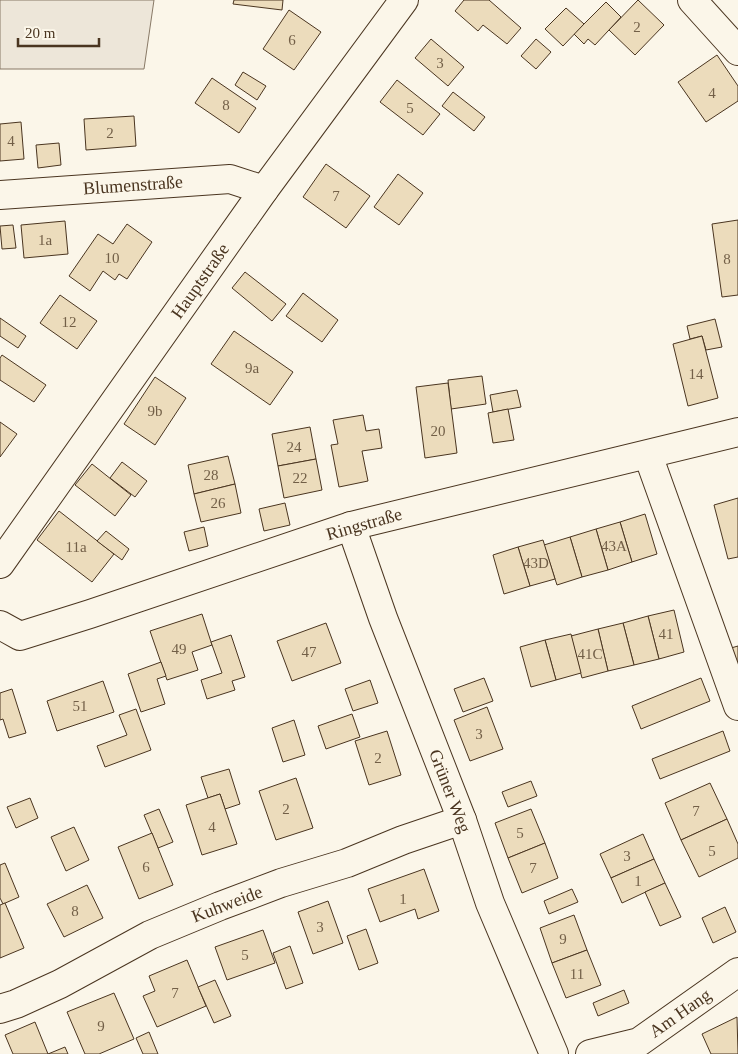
<svg xmlns="http://www.w3.org/2000/svg" width="738" height="1054" font-family="'Times New Roman',serif">
<rect width="100%" height="100%" fill="#fbf6e9"/>
<!-- green -->
<path fill="#ede6d9" stroke="#887966" d="M0,0H154L144,69H0Z"/>
<!-- building -->
<g fill="#ecdcbc" stroke="#4a3520">
<path d="M234,0H283L282,10L233,4Z"/>
<path d="M464,0H489L521,28L507,44L483,25L478,31L455,11Z"/>
<path d="M638,0L664,25L635,55L609,30Z"/>
<path d="M606,2L621,17L595,45L588,39L584,44L574,34Z"/>
<path d="M566,8L584,24L563,46L545,29Z"/>
<path d="M289,10L321,32L294,70L263,49Z"/>
<path d="M431,39L464,67L448,86L415,58Z"/>
<path d="M536,39L551,52L536,69L521,56Z"/>
<path d="M717,55L738,86V101L706,122L678,82Z"/>
<path d="M243,72L266,86L257,100L235,85Z"/>
<path d="M212,78L256,108L239,133L195,103Z"/>
<path d="M397,80L440,114L423,135L380,102Z"/>
<path d="M453,92L485,117L474,131L442,106Z"/>
<path d="M134,116L136,146L86,150L84,119Z"/>
<path d="M21,122L24,159L0,161V124Z"/>
<path d="M59,143L61,165L38,168L36,145Z"/>
<path d="M326,164L370,196L346,228L303,197Z"/>
<path d="M398,174L423,193L399,225L374,207Z"/>
<path d="M738,220V295L722,297L712,224Z"/>
<path d="M65,221L68,254L24,258L21,225Z"/>
<path d="M127,224L152,242L127,279L119,274L115,280L103,271L90,291L69,276L98,234L113,244Z"/>
<path d="M13,225L16,248L2,249L0,226Z"/>
<path d="M245,272L286,304L272,321L232,288Z"/>
<path d="M303,293L338,320L322,342L286,316Z"/>
<path d="M60,295L97,321L77,349L40,323Z"/>
<path d="M0,318L26,336L18,348L0,336Z"/>
<path d="M715,319L722,347L706,350L702,336L690,339L687,326Z"/>
<path d="M234,331L293,372L270,405L211,364Z"/>
<path d="M702,336L718,398L688,406L673,344Z"/>
<path d="M2,355L46,385L34,402L0,380V358Z"/>
<path d="M482,376L486,404L451,409L448,380Z"/>
<path d="M155,377L186,398L155,445L124,424Z"/>
<path d="M448,383L457,453L425,458L416,387Z"/>
<path d="M517,390L521,407L493,412L490,395Z"/>
<path d="M508,409L514,440L493,443L488,413Z"/>
<path d="M363,415L366,431L379,429L382,448L362,451L368,481L339,487L331,445L338,444L333,420Z"/>
<path d="M0,422L17,434L0,457Z"/>
<path d="M310,427L316,459L278,466L272,434Z"/>
<path d="M228,456L235,484L194,494L188,465Z"/>
<path d="M316,459L322,490L284,498L278,466Z"/>
<path d="M122,462L147,481L135,497L110,478Z"/>
<path d="M92,464L131,495L115,516L75,485Z"/>
<path d="M235,484L241,513L201,522L194,494Z"/>
<path d="M738,498V557L728,559L714,505Z"/>
<path d="M285,503L290,525L264,531L259,509Z"/>
<path d="M59,511L114,554L92,582L37,540Z"/>
<path d="M645,514L657,554L632,562L620,522Z"/>
<path d="M620,522L632,562L608,570L596,529Z"/>
<path d="M204,527L208,546L189,551L184,532Z"/>
<path d="M596,529L608,570L582,577L570,537Z"/>
<path d="M106,531L129,549L122,560L97,541Z"/>
<path d="M570,537L582,577L557,585L544,545Z"/>
<path d="M543,540L555,579L530,586L518,547Z"/>
<path d="M518,547L530,586L504,594L493,555Z"/>
<path d="M674,610L684,652L659,659L648,616Z"/>
<path d="M202,614L212,645L192,652L198,670L167,680L150,631Z"/>
<path d="M648,616L659,659L634,665L623,623Z"/>
<path d="M326,623L341,663L292,681L277,641Z"/>
<path d="M623,623L634,665L608,671L598,629Z"/>
<path d="M598,629L608,671L582,678L571,636Z"/>
<path d="M571,634L581,673L556,680L545,640Z"/>
<path d="M231,635L245,677L232,681L235,690L207,699L201,680L222,673L211,642Z"/>
<path d="M545,640L556,680L531,687L520,647Z"/>
<path d="M738,646V668L731,648Z"/>
<path d="M161,662L166,676L157,679L165,704L141,712L128,674Z"/>
<path d="M484,678L493,701L463,712L454,689Z"/>
<path d="M701,678L710,701L641,729L632,706Z"/>
<path d="M370,680L378,703L353,711L345,689Z"/>
<path d="M103,681L114,712L57,731L47,701Z"/>
<path d="M12,689L26,733L9,738L3,719L0,720V693Z"/>
<path d="M487,707L503,749L470,761L454,720Z"/>
<path d="M136,709L151,750L105,767L97,746L127,735L119,715Z"/>
<path d="M352,714L360,737L326,749L318,726Z"/>
<path d="M294,720L305,755L283,762L272,728Z"/>
<path d="M387,731L401,775L369,785L355,741Z"/>
<path d="M723,731L730,751L660,779L652,759Z"/>
<path d="M229,769L240,804L225,809L220,794L208,798L201,777Z"/>
<path d="M296,778L313,828L276,840L259,791Z"/>
<path d="M531,781L537,796L508,807L502,792Z"/>
<path d="M710,783L727,819L681,840L665,803Z"/>
<path d="M220,794L237,844L202,855L186,805Z"/>
<path d="M30,798L38,818L16,828L7,807Z"/>
<path d="M159,809L173,842L158,848L144,815Z"/>
<path d="M531,809L545,843L508,858L495,823Z"/>
<path d="M727,819L738,844V858L699,877L681,840Z"/>
<path d="M74,827L89,860L66,871L51,837Z"/>
<path d="M152,833L173,885L139,899L118,847Z"/>
<path d="M643,834L654,859L611,878L600,854Z"/>
<path d="M545,843L558,878L522,893L508,858Z"/>
<path d="M654,859L665,883L622,903L611,878Z"/>
<path d="M5,863L19,897L3,904L0,898V865Z"/>
<path d="M424,869L439,911L418,919L415,909L380,922L368,889Z"/>
<path d="M665,883L681,917L660,926L645,892Z"/>
<path d="M87,885L103,918L64,937L47,904Z"/>
<path d="M572,889L578,902L549,914L544,901Z"/>
<path d="M328,901L343,943L313,954L298,912Z"/>
<path d="M5,903L24,948L0,958V905Z"/>
<path d="M725,907L736,932L713,943L702,918Z"/>
<path d="M574,915L587,950L552,963L540,928Z"/>
<path d="M366,929L378,963L359,970L347,936Z"/>
<path d="M263,930L275,963L227,980L215,947Z"/>
<path d="M290,946L303,983L286,989L273,953Z"/>
<path d="M587,950L601,985L566,998L552,963Z"/>
<path d="M187,960L206,1006L157,1027L143,996L155,991L149,976Z"/>
<path d="M215,980L231,1016L214,1023L198,987Z"/>
<path d="M624,990L629,1003L598,1016L593,1003Z"/>
<path d="M114,993L134,1039L99,1054H85L67,1012Z"/>
<path d="M737,1017L738,1054H711L702,1034Z"/>
<path d="M35,1022L48,1054H13L5,1035Z"/>
<path d="M149,1032L158,1054H143L136,1038Z"/>
<path d="M65,1047L68,1054H48Z"/>
</g>
<g fill="none" stroke-linecap="round" stroke-linejoin="round">
<!-- minor casing -->
<g stroke="#4a3520" stroke-width="30">
<g id="minor">
<path d="M692,0L738,51"/>
<path d="M0,195L230,179L264,190"/>
<path d="M648,455L738,706"/>
<path d="M351,526L383,618L462,820L490,903L554,1054"/>
<path d="M0,564L264,190L404,0"/>
<path d="M0,625L20,636L90,614L351,526L738,432"/>
<path d="M0,1009L16,1004L60,984L150,935L220,906L281,883L347,863L403,840L462,820"/>
<path d="M590,1054L639,1042L738,972"/>
</g>
</g>
<!-- minor -->
<use href="#minor" stroke="#fbf6e9" stroke-width="28"/>
</g>
<g text-anchor="middle" stroke-width="4" stroke-linejoin="round" paint-order="stroke">
<!-- number labels -->
<g font-size="15" fill="#725f47">
<text x="637" y="32">2</text>
<text x="292" y="45">6</text>
<text x="440" y="68">3</text>
<text x="712" y="98">4</text>
<text x="226" y="110">8</text>
<text x="410" y="113">5</text>
<text x="110" y="138">2</text>
<text x="11" y="146">4</text>
<text x="336" y="201">7</text>
<text x="45" y="245">1a</text>
<text x="112" y="263">10</text>
<text x="727" y="264">8</text>
<text x="69" y="327">12</text>
<text x="252" y="373">9a</text>
<text x="696" y="379">14</text>
<text x="155" y="416">9b</text>
<text x="438" y="436">20</text>
<text x="294" y="452">24</text>
<text x="211" y="480">28</text>
<text x="300" y="483">22</text>
<text x="218" y="508">26</text>
<text x="614" y="551">43A</text>
<text x="76" y="552">11a</text>
<text x="536" y="568">43D</text>
<text x="666" y="639">41</text>
<text x="179" y="654">49</text>
<text x="309" y="657">47</text>
<text x="590" y="659">41C</text>
<text x="80" y="711">51</text>
<text x="479" y="739">3</text>
<text x="378" y="763">2</text>
<text x="286" y="814">2</text>
<text x="696" y="816">7</text>
<text x="212" y="832">4</text>
<text x="520" y="838">5</text>
<text x="712" y="856">5</text>
<text x="627" y="861">3</text>
<text x="146" y="872">6</text>
<text x="533" y="873">7</text>
<text x="638" y="886">1</text>
<text x="403" y="904">1</text>
<text x="75" y="916">8</text>
<text x="320" y="932">3</text>
<text x="563" y="944">9</text>
<text x="245" y="960">5</text>
<text x="577" y="979">11</text>
<text x="175" y="998">7</text>
<text x="101" y="1031">9</text>
</g>
<!-- street labels -->
<g font-size="18" fill="#4a3520" stroke="#fbf6e9">
<text transform="translate(133 185) rotate(-4)" y="6">Blumenstraße</text>
<text transform="translate(200 281) rotate(-55)" y="6">Hauptstraße</text>
<text transform="translate(364 524) rotate(-16)" y="6">Ringstraße</text>
<text transform="translate(450 791) rotate(69)" y="6">Grüner Weg</text>
<text transform="translate(227 904) rotate(-21)" y="6">Kuhweide</text>
<text transform="translate(680 1013) rotate(-35)" y="6">Am Hang</text>
</g>
</g>
<!-- scale -->
<path d="M18 38v8h81v-8" fill="none" stroke="#4a3520" stroke-width="2.5"/>
<text x="25" y="38" font-size="15" fill="#4a3520" stroke="#fbf6e9" stroke-width="4" paint-order="stroke">20 m</text>
</svg>
